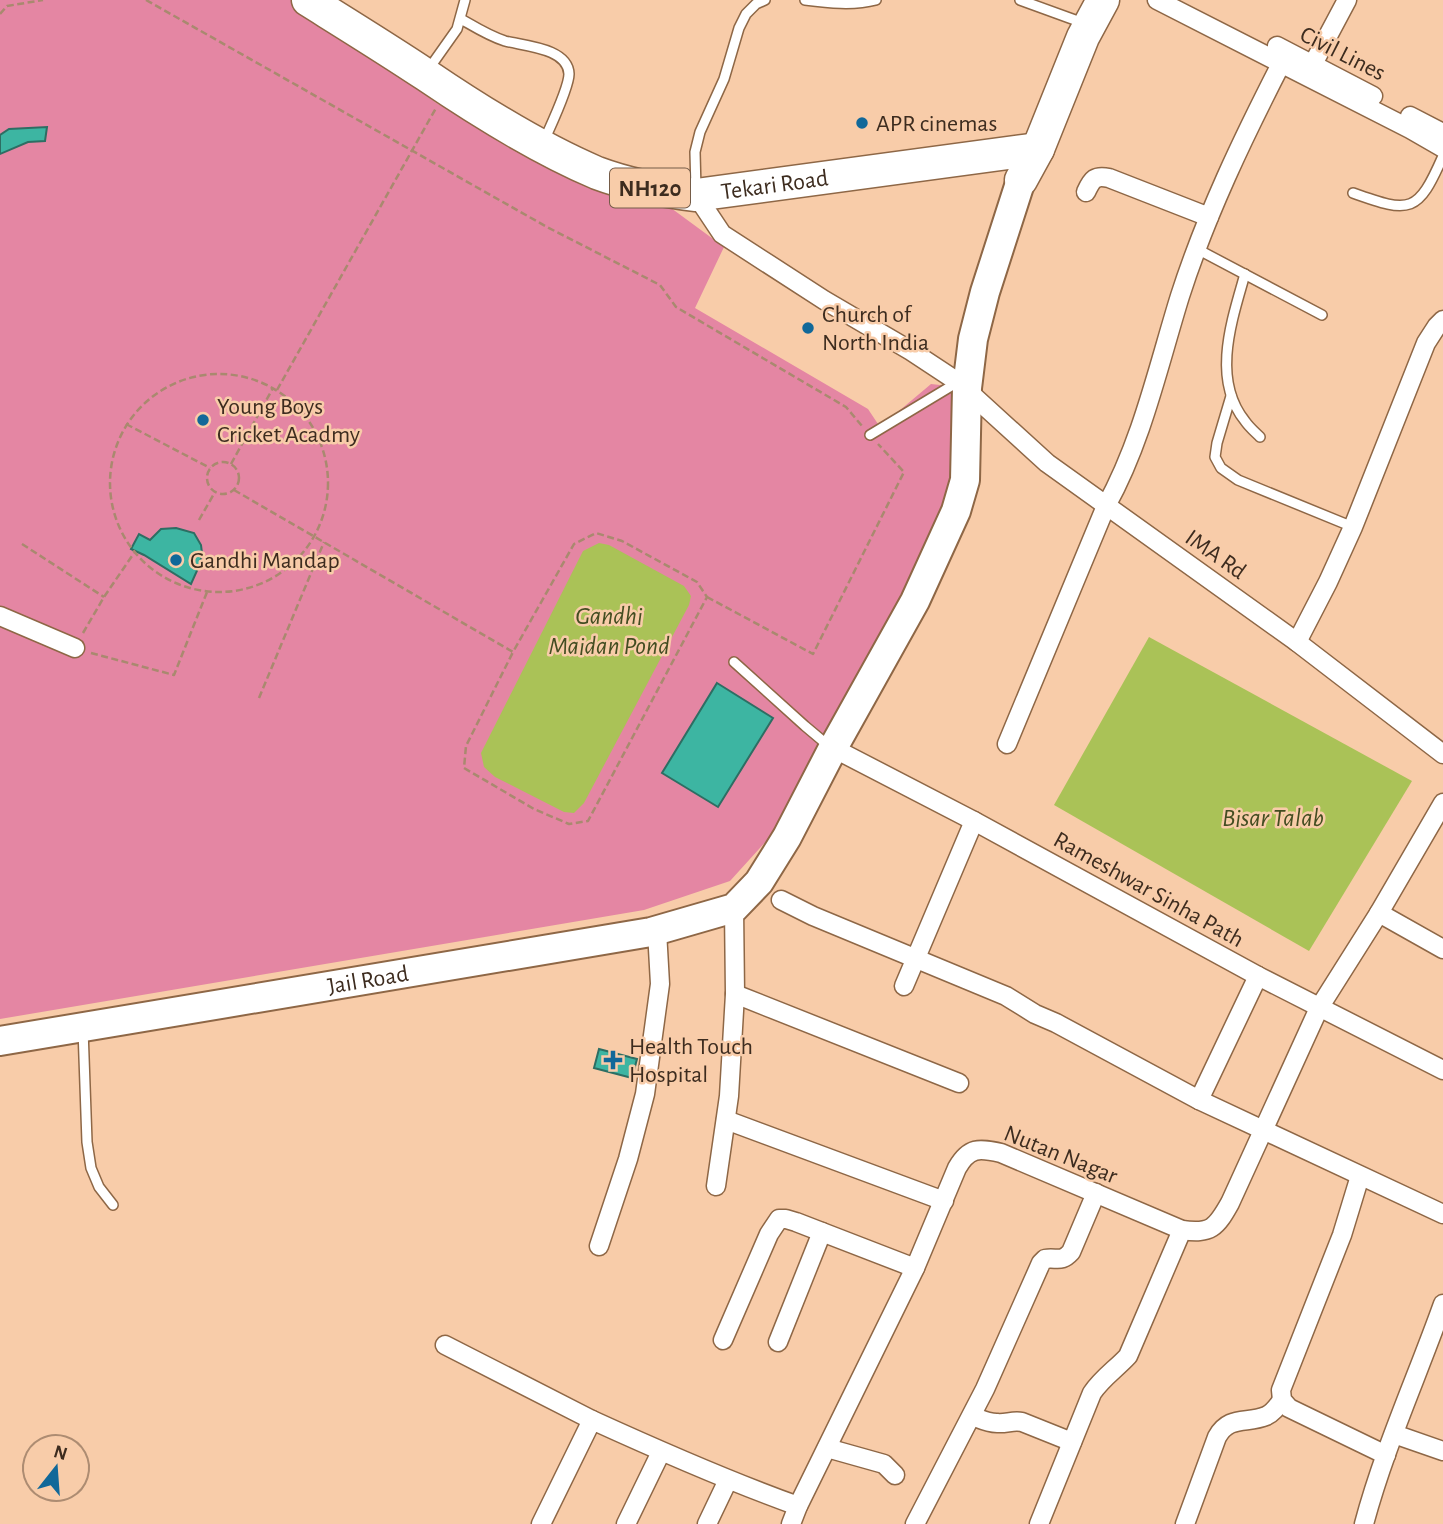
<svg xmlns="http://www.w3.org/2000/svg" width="1443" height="1524" font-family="'Alegreya Sans',sans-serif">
<rect width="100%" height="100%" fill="#f8cca9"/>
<!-- green -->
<path fill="#e486a3" d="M0,0H292L438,104L599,186L671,208L724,247L695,308L868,409L880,427L931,384L967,388L953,498L780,826L730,881L644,910L0,1019Z"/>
<!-- water -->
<g fill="#aac257">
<path d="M599,543L609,545L684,586L691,596L689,605L584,803L574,813L564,812L495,777L484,767L481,753L583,551Z"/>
<path d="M1149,637L1412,781L1309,951L1054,805Z"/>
</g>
<!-- building -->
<g fill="#3db5a2" stroke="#2d6e63" stroke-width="2">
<path d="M47,127L45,141L28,142L0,154V135L9,129Z"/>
<path d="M176,528L194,533L201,545L202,553L200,564L191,584L144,555L131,549L139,534L150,540L161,529Z"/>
<path d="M717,683L773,718L718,807L662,773Z"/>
<path d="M599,1049L637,1059L632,1078L594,1068Z"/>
</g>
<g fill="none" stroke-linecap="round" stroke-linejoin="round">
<!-- lane casing -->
<g stroke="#8e6746" stroke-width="12">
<g id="lane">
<path d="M805,0C828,3 853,6 876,0"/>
<path d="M1020,0L1075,20"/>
<path d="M461,19C475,27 489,36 505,41C524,46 568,48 569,74C569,88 550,127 544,141"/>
<path d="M428,70L457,29L465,0"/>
<path d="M696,190L695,152L700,132L724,79L739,28L746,14L756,4L765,0"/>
<path d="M1353,193C1411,214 1418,213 1443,156"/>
<path d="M1197,249L1322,315"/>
<path d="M1245,274C1232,320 1211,379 1245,421C1249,427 1255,432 1260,437"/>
<path d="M1231,396L1217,443L1215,457L1221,468L1238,480L1353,527"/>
<path d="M870,435L958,382"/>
<path d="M734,662L805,726L830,747"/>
<path d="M83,1029L87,1142L91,1168L99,1187L113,1205"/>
</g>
</g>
<!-- street casing -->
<g stroke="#8e6746" stroke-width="21">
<g id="street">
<path d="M1157,0L1410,129L1443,148"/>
<path d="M1277,46L1373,96"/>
<path d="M1313,64L1347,0"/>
<path d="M1410,116L1443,133"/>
<path d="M1086,192C1092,179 1095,175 1109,178L1209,217"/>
<path d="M696,195L722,234L824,300L911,351L958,382L1047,463L1297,642L1443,754"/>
<path d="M0,616L75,648"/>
<path d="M1297,642L1328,582L1353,527L1426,343L1437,326L1443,320"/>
<path d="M1007,744L1106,506C1142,441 1158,367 1180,296C1206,215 1243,138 1282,62"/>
<path d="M833,748L974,821L1258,976L1443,1070"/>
<path d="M781,900L813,916L1006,996L1035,1014L1056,1023L1199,1100L1443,1214"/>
<path d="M1379,913L1443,949"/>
<path d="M904,986L974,821"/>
<path d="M735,994L959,1083"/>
<path d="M1199,1100L1258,976"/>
<path d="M726,1120L944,1201"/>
<path d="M1360,1176L1342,1235L1281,1390L1282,1400L1289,1408L1386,1455"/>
<path d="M716,1186L729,1096L735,994L734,908"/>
<path d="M599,1246L628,1159L645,1094L660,984L657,931"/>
<path d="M723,1340L769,1234L779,1219H786L796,1222L915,1268"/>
<path d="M778,1342L822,1232"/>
<path d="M445,1345L592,1420"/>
<path d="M972,1416C980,1419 988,1423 997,1423C1006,1424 1013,1420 1022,1422L1072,1442"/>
<path d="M1394,1434L1443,1451"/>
<path d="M827,1448L884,1464L895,1475"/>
<path d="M541,1524L592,1420C660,1451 728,1481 798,1506"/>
<path d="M626,1524L661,1452"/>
<path d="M707,1524L728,1480"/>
<path d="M791,1524L798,1506L915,1268L957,1168C969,1147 979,1148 1001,1153L1182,1230C1211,1234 1216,1228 1230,1203L1319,1008L1379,913L1443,803"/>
<path d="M915,1524L985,1389L1041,1263L1045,1259C1057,1257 1061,1263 1071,1252L1096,1193"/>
<path d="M1039,1524L1092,1393C1102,1378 1116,1369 1128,1356L1182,1230"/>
<path d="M1185,1524L1217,1437C1229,1415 1247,1424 1266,1416C1273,1413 1277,1407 1282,1400"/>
<path d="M1364,1524C1384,1449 1417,1377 1443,1304"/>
</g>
</g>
<!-- primary casing -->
<g stroke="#8e6746" stroke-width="32">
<g id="primary">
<path id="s1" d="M0,1041L651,932L734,908L759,882L787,837L833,748L915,601L956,511L965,480L967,388L973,339L985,292L1021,180"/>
</g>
</g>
<!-- highway casing -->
<g stroke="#8e6746" stroke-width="35">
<g id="highway">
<path id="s2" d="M308,0C348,25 387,49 426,75C479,111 538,148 597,173C629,185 662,191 696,195L1038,149"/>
<path d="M1021,180L1038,149L1083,37L1103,0"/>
</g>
</g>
<!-- path -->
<g stroke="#a9896f" stroke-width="2.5" stroke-dasharray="7 3.5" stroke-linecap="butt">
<path d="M146,0L547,227L660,285L676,307L846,407L862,426"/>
<path d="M0,14L7,6L43,0"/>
<circle cx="219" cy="483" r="109"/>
<path d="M277,390L436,108"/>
<path d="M126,424L210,468"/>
<circle cx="223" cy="478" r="16"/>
<path d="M231,464L273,388"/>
<path d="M234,490L513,652L574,544L596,533L622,541L697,582L707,597L588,821L569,824L534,809L464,768L466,746L513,652"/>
<path d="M199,520L215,492"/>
<path d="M22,544L104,597"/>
<path d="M707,597L813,654L904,472L878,444"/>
<path d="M83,633L104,597L134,553"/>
<path d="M91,653L174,675L207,592"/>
<path d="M259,698L324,542"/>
</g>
<!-- lane -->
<use href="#lane" stroke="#fff" stroke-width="9"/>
<!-- street -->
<use href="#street" stroke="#fff" stroke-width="18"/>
<!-- primary -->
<use href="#primary" stroke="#fff" stroke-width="28"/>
<!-- highway -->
<use href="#highway" stroke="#fff" stroke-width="32"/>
</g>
<!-- markers -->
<g fill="#116899" stroke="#f8cca9" stroke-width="2.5">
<circle cx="862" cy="123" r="7"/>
<circle cx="808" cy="328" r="7"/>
<circle cx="203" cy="420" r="7"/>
<circle cx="176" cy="560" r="7"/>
<path d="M609.5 1049.5h7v7h7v7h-7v7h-7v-7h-7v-7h7z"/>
</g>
<g text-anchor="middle" stroke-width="5" stroke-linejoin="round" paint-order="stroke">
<!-- shield labels -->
<rect fill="#f8cca9" stroke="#755c48" stroke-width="2" x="610" y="168.5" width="80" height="39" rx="5"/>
<g font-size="23" font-weight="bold" fill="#3d2c1f">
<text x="650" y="196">NH120</text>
</g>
<!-- street labels -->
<g font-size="24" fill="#3d2c1f" stroke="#f8cca9">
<text transform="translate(1343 53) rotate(27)" y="8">Civil Lines</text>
<text dy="8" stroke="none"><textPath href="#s2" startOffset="518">Tekari Road</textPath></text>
<text transform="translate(1216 554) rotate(35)" y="8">IMA Rd</text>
<text transform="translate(1149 889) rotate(29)" y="8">Rameshwar Sinha Path</text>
<text dy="8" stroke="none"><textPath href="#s1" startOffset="373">Jail Road</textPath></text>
<text transform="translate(1061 1154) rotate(22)" y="8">Nutan Nagar</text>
</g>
<!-- poi labels -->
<g font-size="24" fill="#3d2c1f" stroke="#f8cca9" text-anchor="start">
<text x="876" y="131">APR cinemas</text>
<text x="822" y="322">Church of<tspan x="822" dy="28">North India</tspan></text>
<text x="217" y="414">Young Boys<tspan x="217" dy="28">Cricket Acadmy</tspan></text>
<text x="190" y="568">Gandhi Mandap</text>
<text x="629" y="1054">Health Touch<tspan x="629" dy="28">Hospital</tspan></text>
</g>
<!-- water labels -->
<g font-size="26" font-style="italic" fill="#434d21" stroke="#f8cca9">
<text x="609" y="624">Gandhi<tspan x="609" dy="30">Maidan Pond</tspan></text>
<text x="1273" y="826">Bisar Talab</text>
</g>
</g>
<!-- north arrow -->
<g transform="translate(56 1468) rotate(17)"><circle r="33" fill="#f8cca9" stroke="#ad8c72" stroke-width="2"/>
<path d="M0-5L12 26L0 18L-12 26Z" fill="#116899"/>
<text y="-10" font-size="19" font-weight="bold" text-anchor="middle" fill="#3d2c1f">N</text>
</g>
</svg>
